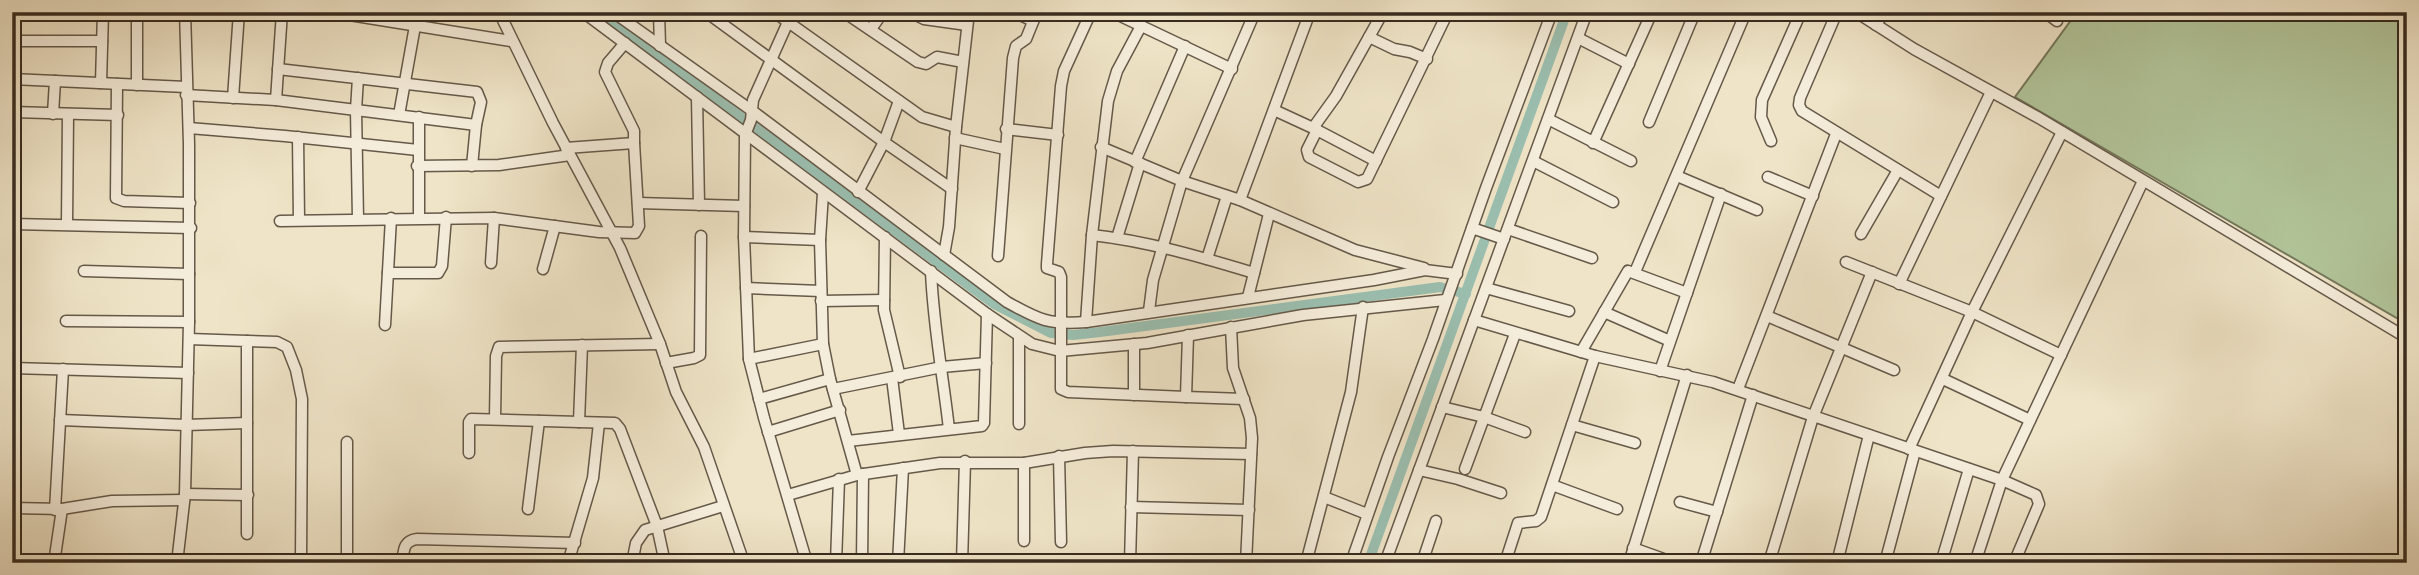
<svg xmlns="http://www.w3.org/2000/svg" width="2419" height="575" font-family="Vollkorn,serif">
<rect width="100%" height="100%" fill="#efe4c7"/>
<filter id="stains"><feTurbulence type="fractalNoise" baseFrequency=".00286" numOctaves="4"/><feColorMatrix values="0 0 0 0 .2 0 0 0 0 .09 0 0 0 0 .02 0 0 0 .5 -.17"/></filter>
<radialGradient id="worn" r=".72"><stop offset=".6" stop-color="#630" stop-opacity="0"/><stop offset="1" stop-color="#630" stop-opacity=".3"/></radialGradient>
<!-- green -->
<path fill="#b2c59a" stroke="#74785c" stroke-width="2" d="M2077,12H2407V324L2015,97Z"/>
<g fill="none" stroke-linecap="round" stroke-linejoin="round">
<!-- canal -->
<g stroke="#9bbfb0" stroke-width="10">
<path d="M599,12L994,304L1051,333L1073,335L1100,332L1440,287L1466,294"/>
<path d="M1368,563L1567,12"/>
</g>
<!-- minor casing -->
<g stroke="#655949" stroke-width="13">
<g id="minor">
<path d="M137,12V85"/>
<path d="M331,12L511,41"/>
<path d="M499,12L553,123L620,248L660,344L676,392L704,447L744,563"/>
<path d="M583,12L987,314L1032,344L1060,351L1147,343L1303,315L1445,300"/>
<path d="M613,12L751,110L1007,302C1039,320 1049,325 1086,322L1374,280L1425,270L1457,274"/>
<path d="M659,12L660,46"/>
<path d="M706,12L884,142L952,189"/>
<path d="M774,12L922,117L956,127"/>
<path d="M844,12L918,62L926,64L937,57L963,62"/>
<path d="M910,12L924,19L967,25"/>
<path d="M1014,12L1033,21"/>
<path d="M1091,12L1064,71L1061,86L1047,264V268L1059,272L1061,277V389L1068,392L1186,397"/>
<path d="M1112,12L1232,69"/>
<path d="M1837,12L1800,98L1799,105L1802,111L1941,196"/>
<path d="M1856,12L1914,49L2039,118L2407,338"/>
<path d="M2045,12L2057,21"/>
<path d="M788,22L753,100L751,120L745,135L744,237L749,359L764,418L807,563"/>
<path d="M1876,25L1884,12"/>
<path d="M871,29L883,12"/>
<path d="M1369,37L1394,49L1410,52L1427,59"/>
<path d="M1578,38L1629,64"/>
<path d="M12,41H102"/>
<path d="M278,69L477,92L481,102L476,125L472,166"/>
<path d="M12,79L186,87"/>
<path d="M101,83L103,12"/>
<path d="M117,84L116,198L124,201L190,203"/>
<path d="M186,95L276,100L476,125"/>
<path d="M697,97L699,205"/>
<path d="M233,98L239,12"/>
<path d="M276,100L282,12"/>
<path d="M1274,110L1313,128L1376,161"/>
<path d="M12,112L118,115"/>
<path d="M53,114L55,81"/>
<path d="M399,115L415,26"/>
<path d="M419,117V218"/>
<path d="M1548,119L1631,161"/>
<path d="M1649,122L1695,12"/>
<path d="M189,128L285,136L418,150"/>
<path d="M1313,128L1336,96L1383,12"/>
<path d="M1006,129L1058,135"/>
<path d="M1317,130L1307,150L1309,157L1358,182L1367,179L1448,12"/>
<path d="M298,137L299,220"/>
<path d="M955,138L1005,149"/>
<path d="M1771,141L1761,117L1762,100L1801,12"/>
<path d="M1593,143L1652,12"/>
<path d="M1101,147L1182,181L1240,200L1355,250L1424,268"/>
<path d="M566,148L634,143V131L605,72L608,63L625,43"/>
<path d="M1533,161L1613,202"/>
<path d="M1135,162L1185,46"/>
<path d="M417,166L499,165L570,155"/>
<path d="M1677,176L1757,210"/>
<path d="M1768,177L1813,196"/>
<path d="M858,192L884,142L899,101"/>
<path d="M823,193L820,240L823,344L830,379L857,475"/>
<path d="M1240,200L1310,12"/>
<path d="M638,203L744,206"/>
<path d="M358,219L356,110L358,78"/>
<path d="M280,221L494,218L599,232L635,233L639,226L634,143"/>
<path d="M12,224L191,228"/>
<path d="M13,224L14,112"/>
<path d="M67,224L68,115"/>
<path d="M1472,228L1504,239"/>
<path d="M1508,229L1592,258"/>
<path d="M1861,234L1898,170"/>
<path d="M1092,235C1147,241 1201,257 1254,273"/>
<path d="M744,237L820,240"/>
<path d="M885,237L884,310L900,377"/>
<path d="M1117,238L1140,163"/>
<path d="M944,255L949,227L956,127L969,12"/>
<path d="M998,256L1013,58L1016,46L1026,39L1037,12"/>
<path d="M1207,259L1227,196"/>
<path d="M1846,262L1972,312L2061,355"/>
<path d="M491,263L494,218"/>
<path d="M543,269L555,226"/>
<path d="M84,271L189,274"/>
<path d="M931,271C933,324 943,376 949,429"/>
<path d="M1635,272L1746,12"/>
<path d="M388,273H438L442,266L446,217"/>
<path d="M1899,284L1991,92"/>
<path d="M746,288L821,291"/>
<path d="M1486,288L1569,311"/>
<path d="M1248,297L1269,214"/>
<path d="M821,301L884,300"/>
<path d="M1149,311L1153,280L1182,181L1255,12"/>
<path d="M1604,312L1670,341"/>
<path d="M1767,316L1894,370"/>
<path d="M1474,320L1595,356L1713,382L2002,480L2036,495L2039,504L2014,563"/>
<path d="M66,321L189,322"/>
<path d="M1086,322L1092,235L1108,101L1117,71L1141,26"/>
<path d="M385,325L391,218"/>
<path d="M1231,327L1233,368L1250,418L1252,438L1246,563"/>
<path d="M1188,335L1186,397L1244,399"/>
<path d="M189,339L247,341V534"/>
<path d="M247,341L277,342L287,347L296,370L302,399L301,563"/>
<path d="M1581,352L1628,271L1687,293"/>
<path d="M749,359L823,344"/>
<path d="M666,363L694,358L700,355L701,236"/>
<path d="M12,368L188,373"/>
<path d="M1660,371L1721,194"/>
<path d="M892,378L899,434"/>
<path d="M1943,379L2030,420"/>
<path d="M833,389L942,367L986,363"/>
<path d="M1738,389L1836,134"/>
<path d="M1134,395V344"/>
<path d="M759,399L830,379"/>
<path d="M1442,407L1484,417L1525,432"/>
<path d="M495,419L496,356L499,347L660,344"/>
<path d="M60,420L186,425L247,423"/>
<path d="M579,422L582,345"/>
<path d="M1019,424V337"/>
<path d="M1572,425L1635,443"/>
<path d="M768,432L840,410"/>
<path d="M848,441L982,426L984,423L987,314"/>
<path d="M347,442V563"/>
<path d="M1909,449L1972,312L2062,132"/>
<path d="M469,453V422L471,419L615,423L620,429L657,526L665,563"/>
<path d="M1059,456L1061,542"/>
<path d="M1024,463V541"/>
<path d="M1465,469L1515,334"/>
<path d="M1419,470L1458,479L1501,493"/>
<path d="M1552,485L1617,509"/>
<path d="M185,494L248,495"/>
<path d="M788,495L857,475L940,463H1024L1085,453L1113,451L1251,454"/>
<path d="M1324,497L1367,514"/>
<path d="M1680,502L1717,512"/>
<path d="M1131,507L1249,510"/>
<path d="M12,508L62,509L112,501L184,500"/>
<path d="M528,509L539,421"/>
<path d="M55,510L63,369"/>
<path d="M1633,548L1675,563"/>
<path d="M54,563L62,509"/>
<path d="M177,563L185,494L189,322V144L185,12"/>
<path d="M402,563C404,550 403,541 417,539L575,543"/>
<path d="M568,563L593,478L599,423"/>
<path d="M632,563L636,543L645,530L723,506"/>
<path d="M836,563L839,479"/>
<path d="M862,563L863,474"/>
<path d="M898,563L903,468"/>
<path d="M962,563L965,461"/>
<path d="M1130,563L1133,451"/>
<path d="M1306,563L1351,392L1363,307"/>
<path d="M1351,563L1388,457L1433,339L1486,188L1552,12"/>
<path d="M1385,563L1587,12"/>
<path d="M1422,563L1436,521"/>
<path d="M1505,563L1518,523L1536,521L1541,517L1595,356"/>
<path d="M1629,563L1687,375"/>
<path d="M1701,563L1753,395"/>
<path d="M1769,563L1813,417L1872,272"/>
<path d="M1837,563L1869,435"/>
<path d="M1885,563L1915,451"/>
<path d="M1941,563L1969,469"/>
<path d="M1975,563L2002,480L2143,181"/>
</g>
</g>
<!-- minor -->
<use href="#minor" stroke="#f5eddb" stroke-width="10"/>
</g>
<!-- margin -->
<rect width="2419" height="575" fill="none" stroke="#efe4c7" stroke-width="42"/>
<rect x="14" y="14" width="2391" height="547" fill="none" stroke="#372b1f" stroke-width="3.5"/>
<rect x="21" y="21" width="2377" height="533" fill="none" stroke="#372b1f" stroke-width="2"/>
<rect width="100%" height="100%" filter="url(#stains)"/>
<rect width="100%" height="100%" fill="url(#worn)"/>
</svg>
